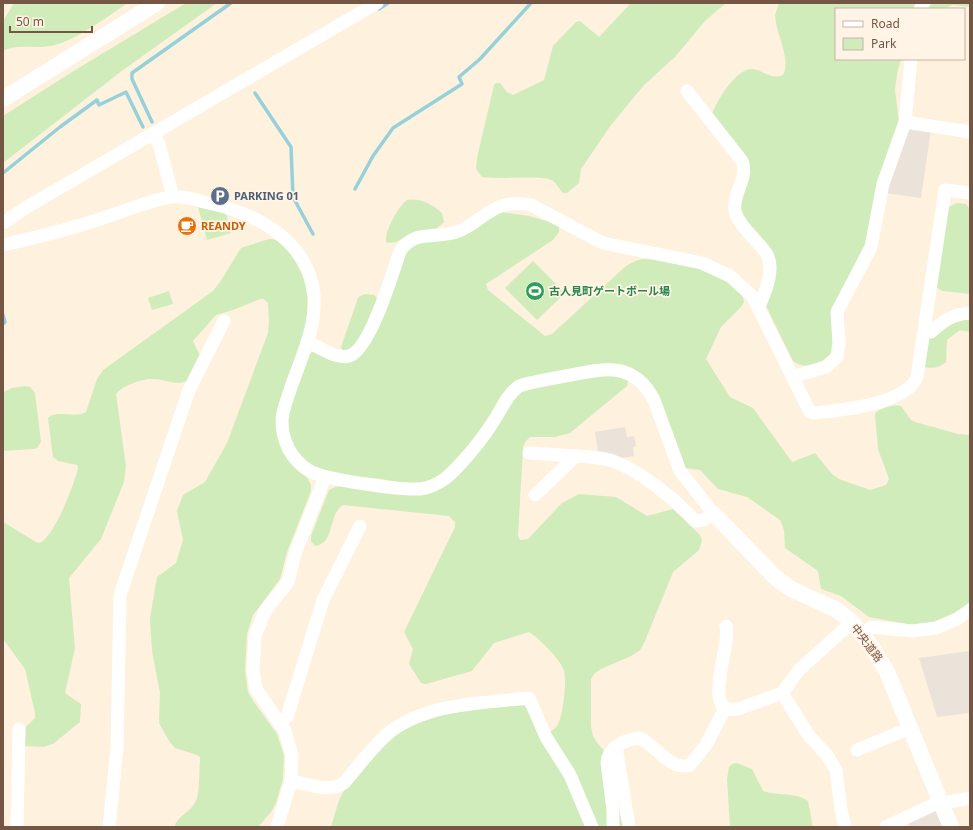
<svg xmlns="http://www.w3.org/2000/svg" width="973" height="830" font-family="'Noto Sans','Noto Sans JP',sans-serif">
<rect width="100%" height="100%" fill="#fef1dd"/>
<!-- industrial -->
<g fill="#ebe2da">
<path d="M909,126L931,129L921,198L886,193Z"/>
<path d="M625,427L627,437L634,436L636,446L633,447L634,456L621,458L598,452L595,432Z"/>
<path d="M970,651V713L937,717L919,658Z"/>
<path d="M935,809L943,827H910L908,822Z"/>
</g>
<!-- green -->
<g fill="#d0ecbb">
<path d="M14,3H128C108,16 78,39 55,45C39,50 18,43 3,51V21Z"/>
<path d="M186,3H217L123,70L3,163V116L72,72Z"/>
<path d="M631,3H726L705,21L675,57L644,85L611,125L581,169L579,183L567,193H563C559,189 557,184 553,181C545,174 497,180 482,177L476,169L477,158L494,85L496,83H500L507,92L513,95L544,80L553,46L576,22L580,21L599,37Z"/>
<path d="M779,3H917L914,9H836V59H901L897,74L895,90L899,121L866,245L835,303L833,350C825,363 807,371 793,361L766,306L765,302L774,264L738,212L748,174L712,114C717,100 737,67 753,69C765,71 771,80 783,75C792,60 775,32 775,15C776,11 778,7 779,3Z"/>
<path d="M930,3H970V7L953,5L944,9H925Z"/>
<path d="M407,200C422,198 431,204 442,213L444,222L436,229L409,235L396,242L387,243C382,235 399,205 407,200Z"/>
<path d="M957,203L966,204L970,209V294L942,291L935,286L945,215L949,207Z"/>
<path d="M198,207L226,213L231,233L207,240Z"/>
<path d="M500,212L529,216L559,225V232L553,240L486,284L488,290L545,336L552,334L626,266C631,263 637,260 643,259C665,258 743,275 744,302L742,306L721,327L706,359L730,397L753,408L792,462L815,453L832,474L839,479L870,490L886,485L889,479L878,449L875,414C879,408 894,404 901,406L911,420L915,422L958,434L970,435V602L954,614L934,623L912,625L869,617L841,596L821,589L818,571L785,548L784,530L780,520L747,497L718,489L700,470L685,468L653,386C637,368 620,361 596,364C577,368 558,371 539,375C532,377 522,377 516,381C501,390 496,408 486,422C476,437 448,472 433,479C416,488 391,480 373,478C344,475 303,474 292,442C289,434 287,426 288,418C291,398 300,377 307,357L310,353L316,351L351,360L408,247Z"/>
<path d="M269,239C281,239 286,247 292,256C330,308 288,365 276,419L311,485V491L287,552L280,579L253,615L247,634L245,670L248,692L254,702L277,734L284,756L283,779L276,803L271,812L258,827H174C178,815 191,812 196,801C200,793 199,771 200,761V757L197,755L175,748L169,741L159,723L160,693L152,651L150,618L157,577L176,563L183,540L177,511L183,495L205,482L227,443L268,333L269,322L268,303L264,299H260L233,310L216,315L193,341L200,356L187,381C175,386 166,379 153,379C144,378 121,386 116,394L126,466L124,482L101,539L69,578L75,648L65,693L81,704L80,722L53,744L43,747L24,746V729L35,718V713L25,669L3,639V522L36,542L39,543C53,540 76,481 78,467L77,465L58,461L53,457L48,418C56,409 75,419 86,412L97,379L103,370L213,291L220,282L241,248Z"/>
<path d="M533,261L565,293L537,320L505,288Z"/>
<path d="M169,291L173,304L152,310L148,298Z"/>
<path d="M366,294L374,295L378,299L358,344L344,352L341,348L342,344L358,298L360,296Z"/>
<path d="M970,317V332L960,330L947,340L946,362C941,367 930,370 924,366C925,359 924,348 927,342C935,327 956,322 970,317Z"/>
<path d="M608,374L628,380L627,386L570,433L555,437H530L525,442L523,447L518,536L520,540L528,539L562,503L579,494L616,497L647,516L673,509L700,535L702,540L699,550L673,572L645,641L640,650L631,656L601,669L595,673L591,679V726L593,736L598,744L609,756L625,827H331L339,800L345,789L384,744L405,728L429,717L468,710L523,704L550,732C552,730 555,729 557,726C563,718 567,681 564,671C562,661 538,637 529,632L494,643L472,671L426,684L421,683L409,664L413,649L404,632L455,527V522L449,516L343,505C328,514 335,544 315,546L311,541V536L329,490L335,487L341,486L437,490L514,397L522,391Z"/>
<path d="M26,386L30,387L35,393L41,442L37,448L34,449L3,451V392L12,388Z"/>
<path d="M737,763L752,769L763,791C777,796 796,792 808,801L813,827H730L727,779L729,767L732,764Z"/>
</g>
<g fill="none" stroke-linecap="round" stroke-linejoin="round">
<!-- stream -->
<g stroke="#96d1da" stroke-width="3.5">
<path d="M379,9L388,3"/>
<path d="M255,93L291,147L293,197L313,234"/>
<path d="M152,122L132,79V73L231,3"/>
<path d="M3,173L60,127L97,100L99,105L126,92L143,127"/>
<path d="M355,189L373,156L393,128L462,84L459,77L480,59L531,3"/>
<path d="M3,315L5,322L3,324"/>
</g>
<!-- minor -->
<g stroke="#fff" stroke-width="13">
<path d="M920,9L924,3"/>
<path d="M687,91L742,161C749,179 732,193 735,211C737,220 743,226 748,232C754,239 761,246 766,253C776,268 765,292 759,307"/>
<path d="M905,122L970,132"/>
<path d="M153,134L159,144L173,197"/>
<path d="M3,223L27,207L377,3"/>
<path d="M3,245C38,237 72,229 106,217C126,211 152,199 172,197C183,196 194,199 204,202C254,212 308,239 314,295C317,327 300,360 290,390C287,400 282,411 282,421C282,441 291,459 308,470C323,480 400,490 420,489C429,488 439,483 446,478C460,466 481,441 491,425C501,411 505,397 519,386C536,381 554,378 571,375C607,368 634,362 654,400L680,471L714,514L703,520L695,521C675,499 640,471 613,461C601,457 588,457 576,456L535,495"/>
<path d="M924,331L931,332C943,321 953,314 970,313"/>
<path d="M307,342C319,346 336,360 349,356C370,350 393,272 400,251C416,228 437,240 459,231C474,225 485,212 501,206C511,202 521,203 531,205L603,243L702,263L730,276L753,297L810,412L814,413C841,410 905,405 917,377L945,190L970,193"/>
<path d="M792,377L826,367L837,357L839,343L837,312L871,247L883,184L905,122L911,59"/>
<path d="M529,453L576,456"/>
<path d="M726,626C732,646 699,716 738,709L782,693"/>
<path d="M861,634L872,627L912,631L936,628L957,619L970,610"/>
<path d="M279,722L287,717L323,600L360,526"/>
<path d="M616,747L629,827"/>
<path d="M857,750L910,728"/>
<path d="M291,781C307,784 330,793 344,783C359,766 373,745 391,731C429,703 483,703 529,698L546,737L570,775L592,827"/>
<path d="M17,827L19,729"/>
<path d="M109,827L117,748L120,595L189,390L224,321"/>
<path d="M277,827L291,781L292,755L285,731L256,689L253,670L255,636L265,611L288,582L295,554L325,477"/>
<path d="M613,827V810L607,763C608,747 625,740 639,738C656,744 670,772 690,765L706,745L725,708"/>
<path d="M845,827L841,810L836,770L827,755L809,736L782,693L799,670L852,622"/>
<path d="M886,827L933,805L970,798"/>
</g>
<!-- tertiary -->
<g stroke="#fff" stroke-width="16">
<path d="M3,99L157,3"/>
<path d="M714,514L775,577L791,589L837,610L852,622L871,646L887,672L951,827"/>
</g>
</g>
<!-- icons -->
<defs>
<g id="parking-disc" transform="scale(1)"><circle r="9.5" fill="#5c6f8a" stroke="#fff4e5"/><path d="M-3.5-5.5H1a3.5 3.5 0 0 1 0 7H-1V5.5H-3.5ZM-1-3.4V-.6H.8a1.4 1.4 0 0 0 0-2.8Z" fill="#fff"/></g>
<g id="cafe-disc" transform="scale(1)"><circle r="9.5" fill="#e8710a" stroke="#fff4e5"/><path d="M-5.5-4.5H6V0H3Q3 3.5 0 3.5H-2.5Q-5.5 3.5-5.5 0ZM3-3.2v2h1.7v-2ZM-6 4.5H4V6H-6Z" fill="#fff"/></g>
<g id="stadium-disc" transform="scale(1)"><circle r="9.5" fill="#2e9e5b" stroke="#fff4e5"/><path d="M0-5a6.5 5 0 1 0 0 10a6.5 5 0 1 0 0-10ZM-3.5-1.8h7v3.6h-7Z" fill="#fff"/></g>
</defs>
<g fill-rule="evenodd">
<use href="#parking-disc" x="220" y="196"/>
<use href="#cafe-disc" x="187" y="226"/>
<use href="#stadium-disc" x="535" y="291"/>
</g>
<g text-anchor="middle" stroke-width="3.5" stroke-linejoin="round" paint-order="stroke">
<!-- service labels -->
<g font-size="11" font-weight="bold" fill="#4e5e75" stroke="#fff4e5" text-anchor="start">
<text x="234" y="200">PARKING 01</text>
</g>
<!-- food labels -->
<g font-size="11" font-weight="bold" fill="#c56008" stroke="#fff4e5" text-anchor="start">
<text x="201" y="230">REANDY</text>
</g>
<!-- leisure labels -->
<g font-size="11" font-weight="bold" fill="#27864d" stroke="#fff4e5" text-anchor="start">
<text x="549" y="295">古人見町ゲートボール場</text>
</g>
<!-- street labels -->
<g font-size="11" fill="#755544" stroke="#fff4e5">
<text transform="translate(867 643) rotate(53)" y="4">中央道路</text>
</g>
</g>
<!-- border -->
<rect width="973" height="830" fill="none" stroke="#755544" stroke-width="8"/>
<!-- legend -->
<rect x="835" y="8" width="130" height="52" fill="#fff4e5" stroke="#c8b4a5"/>
<rect x="843" y="21" width="20" height="6" fill="#ffffff" stroke="#c8b4a5"/>
<text x="871" y="28" font-size="12" fill="#755544">Road</text>
<rect x="843" y="38" width="20" height="12" fill="#d0ecbb" stroke="#c8b4a5"/>
<text x="871" y="48" font-size="12" fill="#755544">Park</text>
<!-- scale -->
<path d="M10 26v6h82v-6" fill="none" stroke="#755544" stroke-width="2"/>
<text x="16" y="26" font-size="12" fill="#755544" stroke="#fff4e5" stroke-width="3" paint-order="stroke">50 m</text>
</svg>
